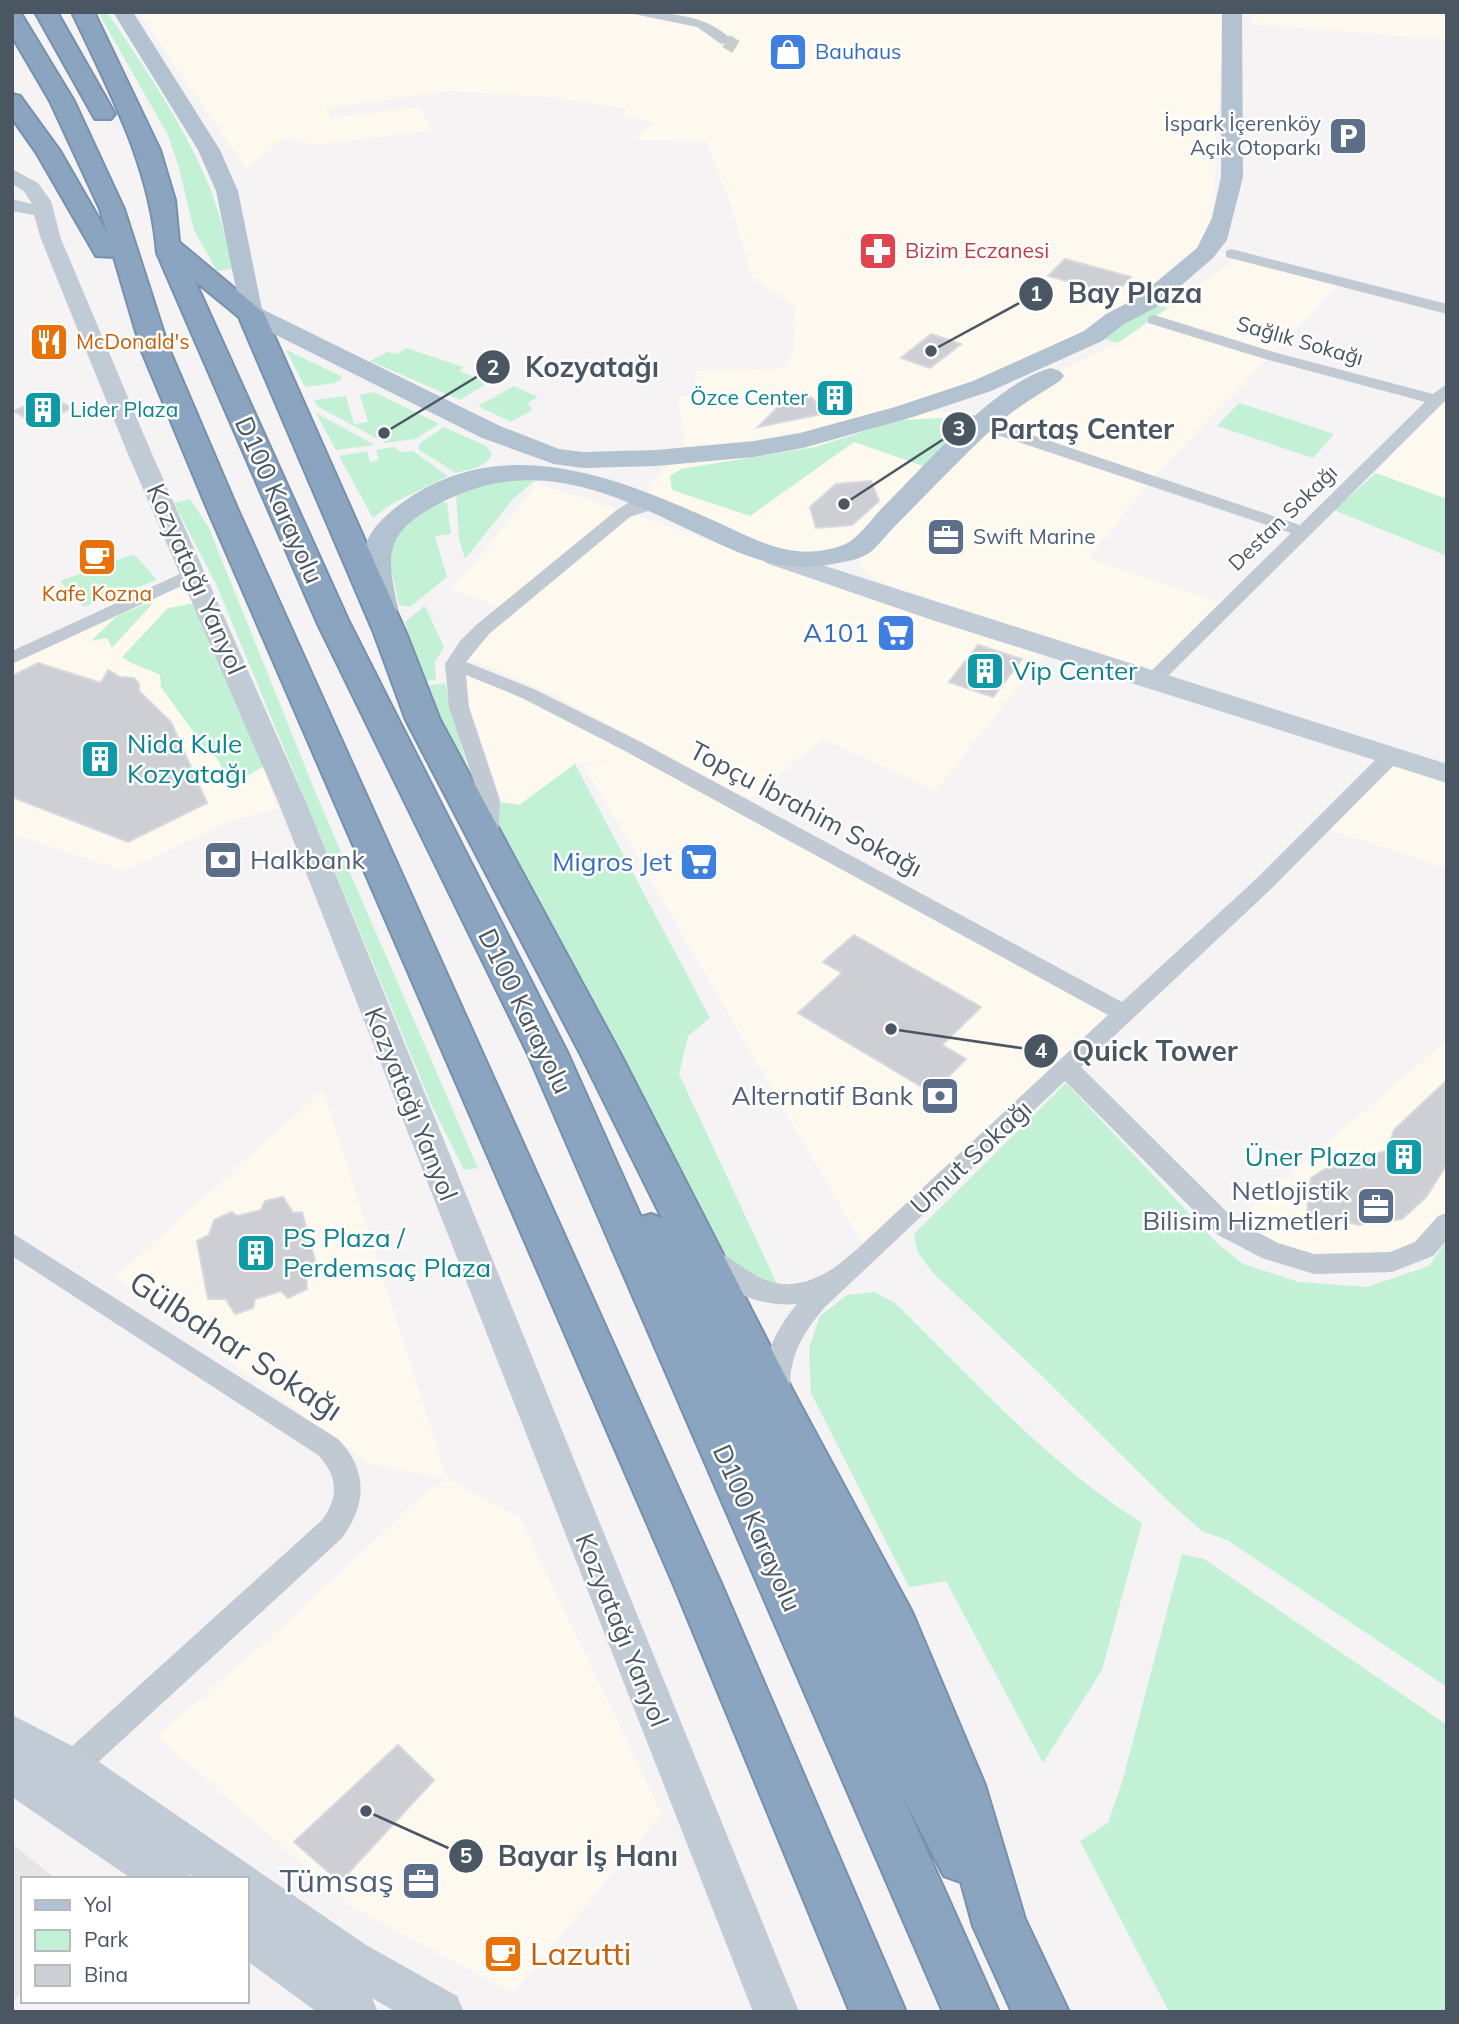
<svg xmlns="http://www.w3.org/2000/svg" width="1459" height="2024" font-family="Mulish,sans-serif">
<rect width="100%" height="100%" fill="#f5f3f3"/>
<!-- commercial -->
<g fill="#fdf9ef">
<path d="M138,12H1223L1214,192L1205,253L1146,303L908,412H950L982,424L1055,373L1118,343L1154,320L1237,257L1341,282L1151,480L1089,559L1227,605L1152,681L941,614L874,578L862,567L856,550L775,558L653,503L647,486L665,468L698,455L686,447L677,397L698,394L694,371L784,368L793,351L796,307L752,277L732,209L706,141L633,140L653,122L623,117L627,109L553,97L450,91L326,108L331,118L420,107L433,130L317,145L284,138L246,168Z"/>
<path d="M1253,12H1447V40L1251,24Z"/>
<path d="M1447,388V499L1376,473Z"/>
<path d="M535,483L619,509L499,607L449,588L478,559L530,494Z"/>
<path d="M633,514L860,593L1045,654L936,791L823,739L750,799L552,694L468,658L479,642Z"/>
<path d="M173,583L197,605L264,766L277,809L231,821L125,871L12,834V659Z"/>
<path d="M455,664L630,745L623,752L630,748L1107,1015L868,1254L585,767L607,760L575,764L519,805L490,800Z"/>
<path d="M1391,756L1447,774V868L1323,828Z"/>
<path d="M1447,1040V1223L1424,1249L1314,1264L1228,1228Z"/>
<path d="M323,1090L447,1478L520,1518L662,1814L513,1993L350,1906L157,1736L278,1631L420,1497L446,1479L368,1463L115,1277Z"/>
</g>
<!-- education -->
<path fill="#e6e4e5" d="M12,1844L56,1879H23V1991L12,2002Z"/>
<!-- green -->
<g fill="#c3f1d5">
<path d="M98,12H107C143,65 182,122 207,181C219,209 226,239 233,269L217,271L194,230L179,168L168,135Z"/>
<path d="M1146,303L1167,308L1118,343L1093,336Z"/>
<path d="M406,348L464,367L459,371L489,382L460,400L370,361L388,352L398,354Z"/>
<path d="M286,350L341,376L342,379L335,383L305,387Z"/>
<path d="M514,386L538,397L528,403L532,410L511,422L478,406Z"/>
<path d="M374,392L439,424L415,439L385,443L317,406L314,400L346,396L354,424L368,422L360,395Z"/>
<path d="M1239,403L1334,434L1313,458L1217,426Z"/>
<path d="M316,413L375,445L336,450Z"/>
<path d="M943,418L957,420L962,435L929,468L854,442L750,516L672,490L670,476L681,469L815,447L900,420Z"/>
<path d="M444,427L486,446L492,454C486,468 469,469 456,473L418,449L420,443Z"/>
<path d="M394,447L400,452L413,451L448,476L391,504L373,518L339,456L367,451L370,462L379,460L376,450Z"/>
<path d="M1376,473L1447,499V556L1334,510Z"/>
<path d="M523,478L534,481L513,499L465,559L459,539L456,494L469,488Z"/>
<path d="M190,499L209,528L319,801L478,1168L464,1170L433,1108L216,584L174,503Z"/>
<path d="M440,502L447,503L451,534L435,536L447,577L410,607L399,605L388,555L402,526Z"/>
<path d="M134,554L157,580L83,607L60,581Z"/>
<path d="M148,603H153L112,648L107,638L91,641L117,616Z"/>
<path d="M190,604L197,605L264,766L234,784L221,785C223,768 222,759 207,751L161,687L160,675C146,668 134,666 122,657L168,608Z"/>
<path d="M425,606L444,647L435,662L436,680L423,681L405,622Z"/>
<path d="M445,683L474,793L419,687Z"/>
<path d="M575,764L710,1018L688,1036L679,1074L778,1286L733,1280L487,839L490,800L519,805Z"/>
<path d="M1066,1083L1218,1244L1243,1264L1299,1282L1367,1287L1429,1266L1447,1240V1687L1227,1540L1202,1531L1168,1501L1035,1369L933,1273L918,1253L914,1234Z"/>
<path d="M875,1292L895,1303C974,1380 1048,1464 1142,1523L1102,1670L1043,1763L946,1581L909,1587L811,1393L809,1348L820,1316L847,1295Z"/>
<path d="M1182,1554L1204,1559L1447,1725V2012H1169L1080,1841L1108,1823L1123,1779Z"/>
</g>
<!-- building -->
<g fill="#cdcfd5" stroke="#d7d9de" stroke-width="2">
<path d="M1065,259L1131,277L1115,294L1048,276Z"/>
<path d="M931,334L961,344L930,368L901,358Z"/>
<path d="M806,392L827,413L758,427L789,396Z"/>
<path d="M47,395L72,408L38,425L14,411Z"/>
<path d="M871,481L879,501L852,525L816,528L810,507L836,484Z"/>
<path d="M978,645L1022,659L993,697L949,682Z"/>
<path d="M38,663L101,683L108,670L120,677L134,678L139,684V691L171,722L207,803L128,842L12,797V676Z"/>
<path d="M854,935L981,1007L942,1045L966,1059L932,1093L798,1013L842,973L823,962Z"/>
<path d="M1447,1080V1164L1426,1197L1402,1219L1359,1225L1307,1212L1311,1178L1335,1163L1387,1151L1394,1130Z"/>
<path d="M283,1197L293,1213L302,1212L316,1264L306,1273L307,1289L288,1298L281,1291L255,1299L253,1308L235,1314L226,1299H208L197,1241L209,1235L214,1220L232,1212L237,1216L261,1210L265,1201Z"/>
<path d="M398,1745L434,1780L340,1882L294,1842Z"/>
</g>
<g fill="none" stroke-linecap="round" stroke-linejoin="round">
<!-- street-tunnel -->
<path stroke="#caccce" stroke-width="14" stroke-dasharray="14 7" stroke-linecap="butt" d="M726,41L736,47"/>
<!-- highway casing -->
<g stroke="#7690ad" stroke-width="4">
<g id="highway">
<path d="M12,12H20L74,101L124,209L169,349L237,508L721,1583L906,2012H850L673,1583L207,508L141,349L114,257L96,256L36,152L12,118V94L20,96L60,151L106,231L100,209L50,101L12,36Z"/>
<path d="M35,12H57L115,114L111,119H95Z"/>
<path d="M72,12H94L160,150L175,200L179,242L264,313L406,633L440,720L621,1055L794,1393L912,1612L985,1785L1025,1919L1069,2012H1012L973,1926L961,1882L944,1876L902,1795L999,2012H943L528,1054L317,622L157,253C150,165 110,93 72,12ZM195,281L239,317L374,633L406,720L581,1055L662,1218L651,1214L641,1217L568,1054L349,622Z"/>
</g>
</g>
<!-- street -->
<g fill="#c1cad2" fill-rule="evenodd">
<path d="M624,12C660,12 706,12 733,41L721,44L697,27Z"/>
<path d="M1231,249L1447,304V314L1226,257V251Z"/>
<path d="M1154,315L1277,353L1433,394L1447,384V399L1159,685H1145L1142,681L1145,677L1291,533L961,423L959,419L961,415H973L1300,525L1425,402L1265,359L1148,323V317Z"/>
<path d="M653,498L659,499L662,503L659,507L630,517L489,634L466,662L536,690L637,740L1122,1002L1255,880L1384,751H1398L1401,756L1398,761L1270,890L1081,1067L1236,1221L1278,1243L1314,1254L1390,1252L1415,1242L1438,1216L1447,1213V1240L1433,1256L1392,1272L1314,1274L1262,1258L1218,1235L1065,1081L824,1308C808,1327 795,1346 791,1371C789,1383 792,1393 786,1404L777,1407L768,1404C753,1373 776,1328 797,1304C762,1307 720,1293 703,1260L707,1253C736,1243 759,1312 829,1271C838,1266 847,1257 855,1251L1108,1015L623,750L522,698L466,675L469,707L500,800L498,839L494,844H480L476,839L480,800L449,707L445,664L460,641L475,626L618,509L628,503Z"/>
<path d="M195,567L204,573L201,577L12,664V651Z"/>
<path d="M12,1233L338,1439C368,1470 367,1504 342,1538L82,1777L71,1782L60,1777L56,1767L60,1757L322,1520C339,1497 338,1476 318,1455L12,1256Z"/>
</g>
<!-- secondary -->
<g fill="#c1cbd6" fill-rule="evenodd">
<path d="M12,169L38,183L51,201L61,239L149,447L307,804L799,2012H753L279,804L125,447L41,239L34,215L12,211V199L32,204L24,191L12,184Z"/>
<path d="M775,550L1447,764V783L932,620L766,563L762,558L766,553Z"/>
<path d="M12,1715L86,1753L366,1945L457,1996L464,2012H396L372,1998L378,2012H317L247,1961V1879H195L189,1874L191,1879H132L12,1797Z"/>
</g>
<!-- primary -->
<g fill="#b3c2d1" fill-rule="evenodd">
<path d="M113,12H133L220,150L238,191L262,309L500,426L559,449L583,452L656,450L754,441L800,433L895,407L973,381L1084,331L1106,314L1137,298L1197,248L1212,218L1221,177L1222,12H1242L1243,177L1227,240L1213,258L1155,308L1124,324L1102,341L991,391L913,417L803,448L754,457L656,466L583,468L554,464L482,438L242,318L216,191L198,150Z"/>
<path d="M1051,368L1060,371L1064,376L1060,381C1036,396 1012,410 991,430C958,461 926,495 894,527C885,536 875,551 864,556C856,560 847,561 838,563C786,575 749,558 702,536C610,492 531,452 433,507C383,535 387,557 398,608L394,614L384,617L374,614L370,608C358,553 358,534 406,500C506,431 618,478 717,522C758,541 796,563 843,545C857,540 871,520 881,509C923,468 994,383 1051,368Z"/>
</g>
<!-- highway -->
<use href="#highway" fill="#8ba5c1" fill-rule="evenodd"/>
</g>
<!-- icons -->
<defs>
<g id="shop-square" transform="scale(2.0125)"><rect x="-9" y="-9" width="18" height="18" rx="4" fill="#3f7fe0" stroke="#fff"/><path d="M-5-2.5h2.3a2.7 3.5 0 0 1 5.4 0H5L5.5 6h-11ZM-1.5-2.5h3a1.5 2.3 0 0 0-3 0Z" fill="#fff"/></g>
<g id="parking-square" transform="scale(2.0125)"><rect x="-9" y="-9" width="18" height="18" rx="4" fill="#5c6f8a" stroke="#fff"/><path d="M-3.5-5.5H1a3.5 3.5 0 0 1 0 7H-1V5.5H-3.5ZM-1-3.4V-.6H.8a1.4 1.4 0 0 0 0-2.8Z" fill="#fff"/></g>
<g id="pharmacy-square" transform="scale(2.0125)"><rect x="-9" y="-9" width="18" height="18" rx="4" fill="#e0444e" stroke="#fff"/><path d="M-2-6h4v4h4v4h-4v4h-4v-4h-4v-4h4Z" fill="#fff"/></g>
<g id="restaurant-square" transform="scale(2.0125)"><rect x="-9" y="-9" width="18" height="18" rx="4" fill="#e8710a" stroke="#fff"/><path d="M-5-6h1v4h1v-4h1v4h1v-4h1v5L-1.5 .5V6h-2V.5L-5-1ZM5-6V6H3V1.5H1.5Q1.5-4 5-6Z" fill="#fff"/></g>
<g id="building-square" transform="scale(2.0125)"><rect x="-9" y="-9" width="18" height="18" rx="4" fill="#0f9aa8" stroke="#fff"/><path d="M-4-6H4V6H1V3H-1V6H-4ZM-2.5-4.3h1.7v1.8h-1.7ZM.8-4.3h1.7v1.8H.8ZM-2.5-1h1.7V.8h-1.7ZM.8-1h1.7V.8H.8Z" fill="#fff"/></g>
<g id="office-square" transform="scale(2.0125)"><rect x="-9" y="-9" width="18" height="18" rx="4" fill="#5c6f8a" stroke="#fff"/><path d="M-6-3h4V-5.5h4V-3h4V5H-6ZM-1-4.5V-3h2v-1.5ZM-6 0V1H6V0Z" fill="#fff"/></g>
<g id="cafe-square" transform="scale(2.0125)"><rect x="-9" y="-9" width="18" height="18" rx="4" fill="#e8710a" stroke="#fff"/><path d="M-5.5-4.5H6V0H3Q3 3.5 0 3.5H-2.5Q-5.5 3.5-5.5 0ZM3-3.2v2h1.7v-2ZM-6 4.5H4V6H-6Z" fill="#fff"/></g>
<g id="supermarket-square" transform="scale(2.0125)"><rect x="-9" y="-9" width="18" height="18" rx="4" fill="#3f7fe0" stroke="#fff"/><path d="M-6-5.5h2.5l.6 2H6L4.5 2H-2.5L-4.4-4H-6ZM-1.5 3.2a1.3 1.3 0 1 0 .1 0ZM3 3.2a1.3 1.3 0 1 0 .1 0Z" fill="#fff"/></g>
<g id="bank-square" transform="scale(2.0125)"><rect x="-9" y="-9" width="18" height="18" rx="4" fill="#5c6f8a" stroke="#fff"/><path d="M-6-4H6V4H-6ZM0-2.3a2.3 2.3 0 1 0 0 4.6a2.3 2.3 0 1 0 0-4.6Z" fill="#fff"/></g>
</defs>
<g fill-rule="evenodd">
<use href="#shop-square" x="788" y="52"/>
<use href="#parking-square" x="1348" y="136"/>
<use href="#pharmacy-square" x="878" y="251"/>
<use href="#restaurant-square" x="49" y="342"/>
<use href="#building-square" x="835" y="398"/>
<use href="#building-square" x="43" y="410"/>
<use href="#office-square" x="946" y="537"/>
<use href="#cafe-square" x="97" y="557"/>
<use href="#supermarket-square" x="896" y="633"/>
<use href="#building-square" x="985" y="671"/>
<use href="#building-square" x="100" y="759"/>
<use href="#bank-square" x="223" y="860"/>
<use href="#supermarket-square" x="699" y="862"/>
<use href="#bank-square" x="940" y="1096"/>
<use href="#building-square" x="1404" y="1157"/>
<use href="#office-square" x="1376" y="1206"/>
<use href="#building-square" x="256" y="1253"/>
<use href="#office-square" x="421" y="1881"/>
<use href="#cafe-square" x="503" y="1954"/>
</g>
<g text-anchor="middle" stroke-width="5" stroke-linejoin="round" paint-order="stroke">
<!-- far-shop labels -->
<g font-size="21" fill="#366cbe" stroke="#fff" text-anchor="start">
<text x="815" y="59">Bauhaus</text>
</g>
<!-- far-service labels -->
<g font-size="21" fill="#4e5e75" stroke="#fff" text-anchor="end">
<text x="1321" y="131">İspark İçerenköy<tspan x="1321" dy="24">Açık Otoparkı</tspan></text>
<text x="973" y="544" text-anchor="start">Swift Marine</text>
</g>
<!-- far-health labels -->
<g font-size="21" fill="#be3a42" stroke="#fff" text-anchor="start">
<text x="905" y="258">Bizim Eczanesi</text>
</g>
<!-- far-street labels -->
<g font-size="21" fill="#4a5661" stroke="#fff">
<text transform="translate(1300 341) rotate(16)" y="7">Sağlık Sokağı</text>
<text transform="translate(1283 518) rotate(-44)" y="7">Destan Sokağı</text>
</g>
<!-- far-food labels -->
<g font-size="21" fill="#c56008" stroke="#fff" text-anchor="start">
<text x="76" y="349">McDonald's</text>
<text x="97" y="601" text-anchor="middle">Kafe Kozna</text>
</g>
<!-- far-culture labels -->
<g font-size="21" fill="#0d838f" stroke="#fff" text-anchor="end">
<text x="808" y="405">Özce Center</text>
<text x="70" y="417" text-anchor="start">Lider Plaza</text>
</g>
<!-- street labels -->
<g font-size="26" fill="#4a5661" stroke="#fff">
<text transform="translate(279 500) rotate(66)" y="9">D100 Karayolu</text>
<text transform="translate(196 579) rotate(66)" y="9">Kozyatağı Yanyol</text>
<text transform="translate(806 809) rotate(28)" y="9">Topçu İbrahim Sokağı</text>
<text transform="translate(525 1011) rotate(64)" y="9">D100 Karayolu</text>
<text transform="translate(411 1104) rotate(68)" y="9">Kozyatağı Yanyol</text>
<text transform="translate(971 1157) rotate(-43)" y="9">Umut Sokağı</text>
<text transform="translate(757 1528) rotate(66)" y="9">D100 Karayolu</text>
<text transform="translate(622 1630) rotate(68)" y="9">Kozyatağı Yanyol</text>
</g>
<!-- shop labels -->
<g font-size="26" fill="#366cbe" stroke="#fff" text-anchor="end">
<text x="869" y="642">A101</text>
<text x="672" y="871">Migros Jet</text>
</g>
<!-- culture labels -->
<g font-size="26" fill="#0d838f" stroke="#fff" text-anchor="start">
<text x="1012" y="680">Vip Center</text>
<text x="127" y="753">Nida Kule<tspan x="127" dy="30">Kozyatağı</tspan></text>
<text x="1377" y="1166" text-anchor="end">Üner Plaza</text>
<text x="283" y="1247">PS Plaza /<tspan x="283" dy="30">Perdemsaç Plaza</tspan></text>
</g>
<!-- service labels -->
<g font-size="26" fill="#4e5e75" stroke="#fff" text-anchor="end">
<text x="250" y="869" text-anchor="start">Halkbank</text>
<text x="913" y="1105">Alternatif Bank</text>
<text x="1349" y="1200">Netlojistik<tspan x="1349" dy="30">Bilisim Hizmetleri</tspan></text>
</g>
<!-- near-street labels -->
<g font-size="32" fill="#4a5661" stroke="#fff">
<text transform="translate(236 1346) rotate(33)" y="11">Gülbahar Sokağı</text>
</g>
<!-- near-service labels -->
<g font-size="32" fill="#4e5e75" stroke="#fff" text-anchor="end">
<text x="394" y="1892">Tümsaş</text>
</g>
<!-- near-food labels -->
<g font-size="32" fill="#c56008" stroke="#fff" text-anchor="start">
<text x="530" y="1965">Lazutti</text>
</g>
</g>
<!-- callouts -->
<path fill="none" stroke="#4a5661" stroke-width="2.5" d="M931 351L1036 294M384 433L493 367M844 504L959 429M891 1029L1041 1051M366 1811L466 1856"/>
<g fill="#4a5661" stroke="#fff" stroke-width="2.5">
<circle cx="931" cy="351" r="7"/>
<circle cx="384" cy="433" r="7"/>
<circle cx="844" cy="504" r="7"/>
<circle cx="891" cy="1029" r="7"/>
<circle cx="366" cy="1811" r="7"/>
<circle cx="1036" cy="294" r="18"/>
<circle cx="493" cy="367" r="18"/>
<circle cx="959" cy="429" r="18"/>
<circle cx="1041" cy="1051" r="18"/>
<circle cx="466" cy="1856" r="18"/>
</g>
<g font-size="21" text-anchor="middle" font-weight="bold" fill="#fff">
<text x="1036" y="301">1</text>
<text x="493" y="375">2</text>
<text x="959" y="436">3</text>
<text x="1041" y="1058">4</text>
<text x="466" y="1863">5</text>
</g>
<g font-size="28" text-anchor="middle" font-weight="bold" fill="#4a5661" stroke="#fff" stroke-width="5" stroke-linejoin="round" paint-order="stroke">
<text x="1135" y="303">Bay Plaza</text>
<text x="592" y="377">Kozyatağı</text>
<text x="1082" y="439">Partaş Center</text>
<text x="1155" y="1061">Quick Tower</text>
<text x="588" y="1866">Bayar İş Hanı</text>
</g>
<!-- border -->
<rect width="1459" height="2024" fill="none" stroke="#4a5661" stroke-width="28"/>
<!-- legend -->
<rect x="21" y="1877" width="228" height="126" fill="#ffffff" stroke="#b7bbc0" stroke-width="2"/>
<rect x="35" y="1900" width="35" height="10" fill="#b3c2d1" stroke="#b7bbc0" stroke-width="2"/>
<text x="84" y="1912" font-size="21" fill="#4a5661">Yol</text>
<rect x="35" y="1930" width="35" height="21" fill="#c3f1d5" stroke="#b7bbc0" stroke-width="2"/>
<text x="84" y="1947" font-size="21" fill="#4a5661">Park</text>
<rect x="35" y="1965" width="35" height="21" fill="#cdcfd5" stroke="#b7bbc0" stroke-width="2"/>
<text x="84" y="1982" font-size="21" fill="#4a5661">Bina</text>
</svg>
